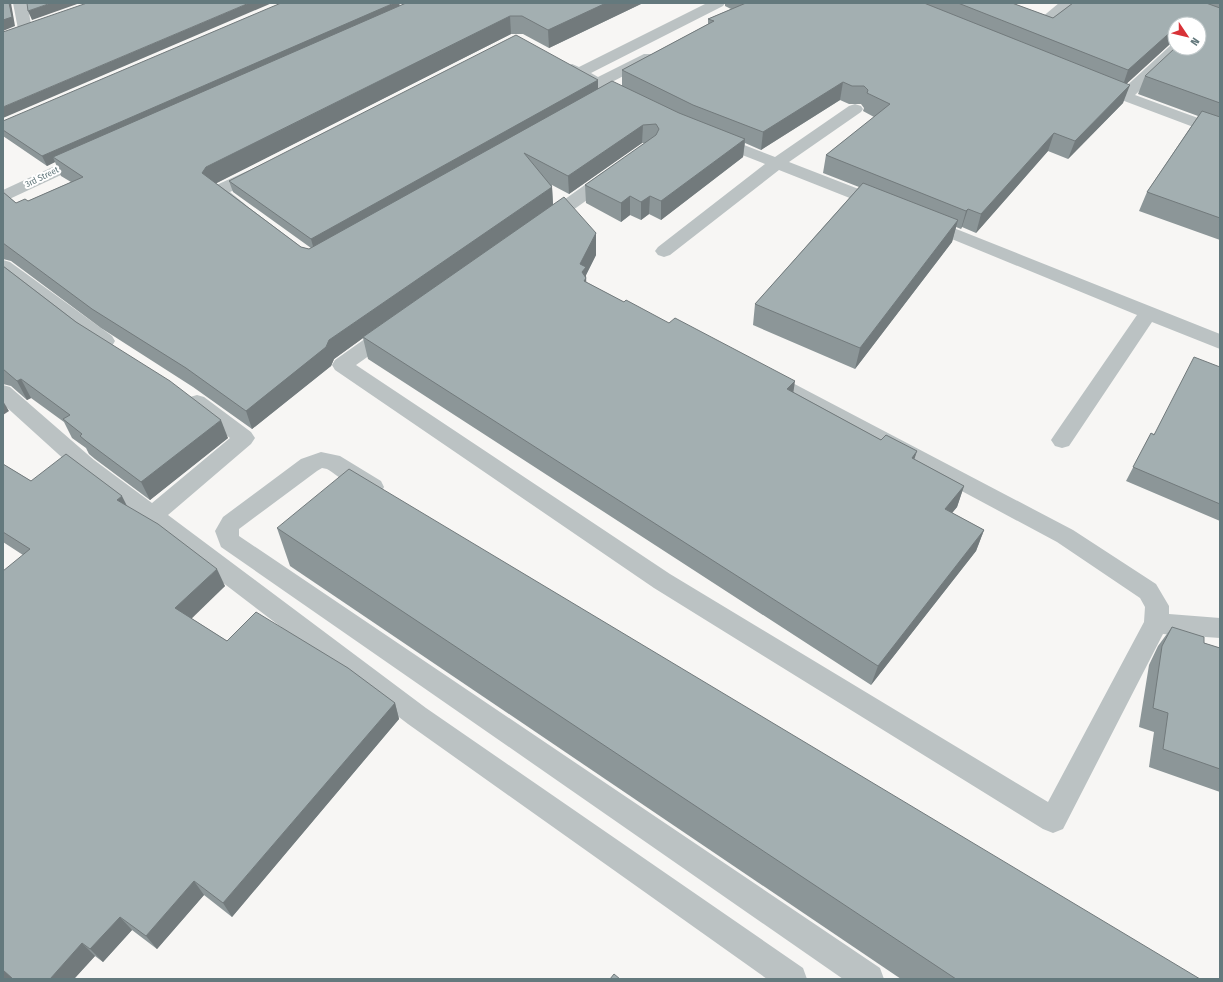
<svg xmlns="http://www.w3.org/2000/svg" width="1223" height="982" font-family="'Fira Sans Condensed',sans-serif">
<rect width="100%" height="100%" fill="#f7f6f4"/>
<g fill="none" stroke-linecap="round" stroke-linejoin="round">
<!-- minor -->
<g fill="#bbc2c3" fill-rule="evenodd">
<path d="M13,3H27L32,29L30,32H20L18,29Z"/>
<path d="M707,3H725L723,6L591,73L598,77L644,54H654L657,57L654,60L610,83L636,97L638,100L636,103H624L574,76L564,69L567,66L572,64L579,67Z"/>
<path d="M1059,3H1075L1053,21H1043L1041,18Z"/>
<path d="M1175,44V48H1183L1181,51L1135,95L1220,126V137L1095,90L1092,87L1095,84L1100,82L1122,90L1171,45Z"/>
<path d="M855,104L861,106L863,109L861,112L789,162L887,200L890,204L887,208L881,209L875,208L779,170L670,255L664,257L658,255L655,251L658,247L765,164L709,142L707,139L709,136L715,134L721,136L775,157L849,106Z"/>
<path d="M85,152L91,153L93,157L91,161L3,202V190Z"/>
<path d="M258,166L264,167L266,171L264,175L230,192L246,205L243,209C231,212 216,201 209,191L212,187Z"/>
<path d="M609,171L615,172L617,176L615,180L552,225L546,226L540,225L537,221L540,217L603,172Z"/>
<path d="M926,217L1220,334V349L1152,322L1069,446L1062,448L1055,446L1051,440L1055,434L1137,315L920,226L917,222L920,218Z"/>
<path d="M3,260L10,262L112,336L115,341L112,346L105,348L98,346L3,275Z"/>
<path d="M390,324L397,326L400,331L397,336L356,365L670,574L1048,802L1144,622L1145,607L1140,598L1057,542L771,389L768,384L771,379L778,377L785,379L1073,530L1156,584L1169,606V614L1220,618V638L1163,634L1063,829L1053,833L1043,829L654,588L335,370L332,365L335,360L383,326Z"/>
<path d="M3,385L10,387L94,460L152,503L230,438L190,407L187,402L190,397L197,395L204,397L251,432L255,438L251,444L168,515L426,708L803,968L807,979H767L408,724L78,472L3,404Z"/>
<path d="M321,452L340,456L381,481L384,487L381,493C363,499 342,478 327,469L322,468L317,471L239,529V536L880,968L884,979H843L221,547L215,531L223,517L301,459Z"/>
</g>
</g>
<!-- wall -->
<g fill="#8c9698">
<path d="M399,3L400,6L406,3H643L549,48L523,34H511L216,183L301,247L309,249L311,248L233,192L229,181L598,80V89L622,86V70L708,24V19L731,9L725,6V3H1012L1053,18L1073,3H1220V240L1139,211L1147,192L1198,116L1138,94L1145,76L1199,48V24H1175V43L1170,44L1127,83L1123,103L1068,159L1048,151L976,233L962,227L961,229L956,227L952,242L855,369L753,325L755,304L859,187L823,173L826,155L874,117L863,111L864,108L861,104H849L840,100L761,150L745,143L743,157L661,220L649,214L641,220L630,215L621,222L586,203L585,185L645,143H642L569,194L552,185V187L553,204L596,233V255L586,275V282L793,392L881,440L917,451L914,459L964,486L957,507L952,513L984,530L976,551L871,685L368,359L363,338L334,359L331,366L252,429L193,387L101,328L11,261L3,259V192L16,203L28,201L71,182L61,176L55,162L47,166L3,136V121Z"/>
<path d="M3,266L228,438L150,500L95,459L89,454L86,448L72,438L64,422L31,398L27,400L11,386L3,384Z"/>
<path d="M1220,367V521L1126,481L1151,433L1154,434Z"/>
<path d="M3,464L31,481L126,505L225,586L191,618L227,641L395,703L399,719L232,917L204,895L157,949L132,930L103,962L95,956L74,979H3L23,555L3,542Z"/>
<path d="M277,528L1200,979H901L290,566Z"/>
<path d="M1172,627L1204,643L1220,648V792L1149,767L1154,732L1139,727L1149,665L1158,646Z"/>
</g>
<!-- shaded-wall -->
<g fill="#727a7c">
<path d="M9,3H11L15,26L3,31V20Z"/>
<path d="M51,3H80L32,20L28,11Z"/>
<path d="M249,3H272L3,118V107Z"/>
<path d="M394,3H399L400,10L53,157L55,162L47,166L42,156Z"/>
<path d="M606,3H643L549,48L548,30Z"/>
<path d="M510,16L511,34L211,186L202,173L206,167Z"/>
<path d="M1175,28V43L1170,44L1122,88L1128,70Z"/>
<path d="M598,80V91L314,250L311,239Z"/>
<path d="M843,82L840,100L761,150L763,132Z"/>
<path d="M1130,85L1123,103L1068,159L1075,141Z"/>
<path d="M643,125L642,143L569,194L568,176Z"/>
<path d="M1054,133L1048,151L976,233L981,214Z"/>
<path d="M745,139L743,157L661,220V201Z"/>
<path d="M552,187L553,205L363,337V338L334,359L331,366L252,429L246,411L329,340Z"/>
<path d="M630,196V215L621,222V203Z"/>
<path d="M650,196L649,214L641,220V202Z"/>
<path d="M968,209L962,227L961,229L966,211Z"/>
<path d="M958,220L952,242L855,369L860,348Z"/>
<path d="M596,233V255L586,275L587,300L580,264Z"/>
<path d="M21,379L31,398L27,400L17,381Z"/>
<path d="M795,381L792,402L787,389Z"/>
<path d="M3,401L9,411L3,415Z"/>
<path d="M221,420L228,438L150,500L141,482Z"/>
<path d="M917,451L910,472L912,458Z"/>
<path d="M964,486L957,507L938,530L945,509Z"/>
<path d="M122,496L131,514L117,500Z"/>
<path d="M984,530L976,551L871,685L878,666Z"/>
<path d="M217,569L225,586L184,626L175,608Z"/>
<path d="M395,703L399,719L232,917L223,903Z"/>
<path d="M194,881L204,895L157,949L146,936Z"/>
<path d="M120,917L132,930L103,962L90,949Z"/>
<path d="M82,943L95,956L74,979H50Z"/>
<path d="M3,970L14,979H3Z"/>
</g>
<!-- building -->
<g fill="#a3afb1" stroke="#727a7c">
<path d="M3,3H9L12,17L3,20Z"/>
<path d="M27,3H51L28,11Z"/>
<path d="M87,3H249L3,107V32Z"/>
<path d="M281,3H394L42,156L3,130V121Z"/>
<path d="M406,3H606L548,30L522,16H510L206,167L202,173L301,247L309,249L612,81L679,113L745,139L661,201L650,196L641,202L630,196L621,203L585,185L656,135L659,129L656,124L643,125L568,176L524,153L552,187L329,340L326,347L246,411L186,368L92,309L3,243V192L16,203L25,199L28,201L83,177L53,157Z"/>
<path d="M746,3H924L1130,85L1075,141L1054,133L981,214L968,209L966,211L826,155L890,104L867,93L868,90L864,86H852L843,82L763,132L693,105L622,70L714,21L708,19Z"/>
<path d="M958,3H1012L1053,18L1073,3H1206L1220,8V103L1145,76L1175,48H1199V24H1175V28L1128,70Z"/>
<path d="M516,35L598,80L311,239L229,181Z"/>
<path d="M1202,111L1220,117V218L1147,192Z"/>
<path d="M863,183L958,220L860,348L755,304Z"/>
<path d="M564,197L596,233L580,264L586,267L582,272L586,278L584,281L624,302L626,300L669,323L675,318L795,381L787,389L881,440L886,435L917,451L912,458L964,486L945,509L984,530L878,666L363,337Z"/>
<path d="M3,266L76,322L170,381L221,420L141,482L86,441L80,436L82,434L63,419L70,415L21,379L17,381L3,369Z"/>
<path d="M1194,357L1220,367V504L1133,467L1151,433L1154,435Z"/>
<path d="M66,454L122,496L117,500L158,524L217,569L175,608L227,641L256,612L348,668L395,703L223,903L194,881L146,936L120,917L90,949L82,943L50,979H13L3,970V571L30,549L3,532V464L31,481Z"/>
<path d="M349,469L1200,979H956L277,528Z"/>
<path d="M1172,627L1204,637V643L1220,648V769L1163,749L1168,713L1153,708L1162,646Z"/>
<path d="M614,974L620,979H610Z"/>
</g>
<g text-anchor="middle" stroke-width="4" stroke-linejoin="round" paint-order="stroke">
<!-- far-street labels -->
<g font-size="9" fill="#64797d" stroke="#fff">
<text transform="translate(42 177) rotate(-26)" y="3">3rd Street</text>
</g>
</g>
<!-- border -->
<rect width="1223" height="982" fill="none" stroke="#64797d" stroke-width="8"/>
<!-- north arrow -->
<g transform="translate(1187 36) rotate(125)"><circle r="19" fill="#ffffff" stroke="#c1c9cb"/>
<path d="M0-3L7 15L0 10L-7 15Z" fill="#d83237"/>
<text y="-6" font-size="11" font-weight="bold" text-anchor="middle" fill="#64797d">N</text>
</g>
</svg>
